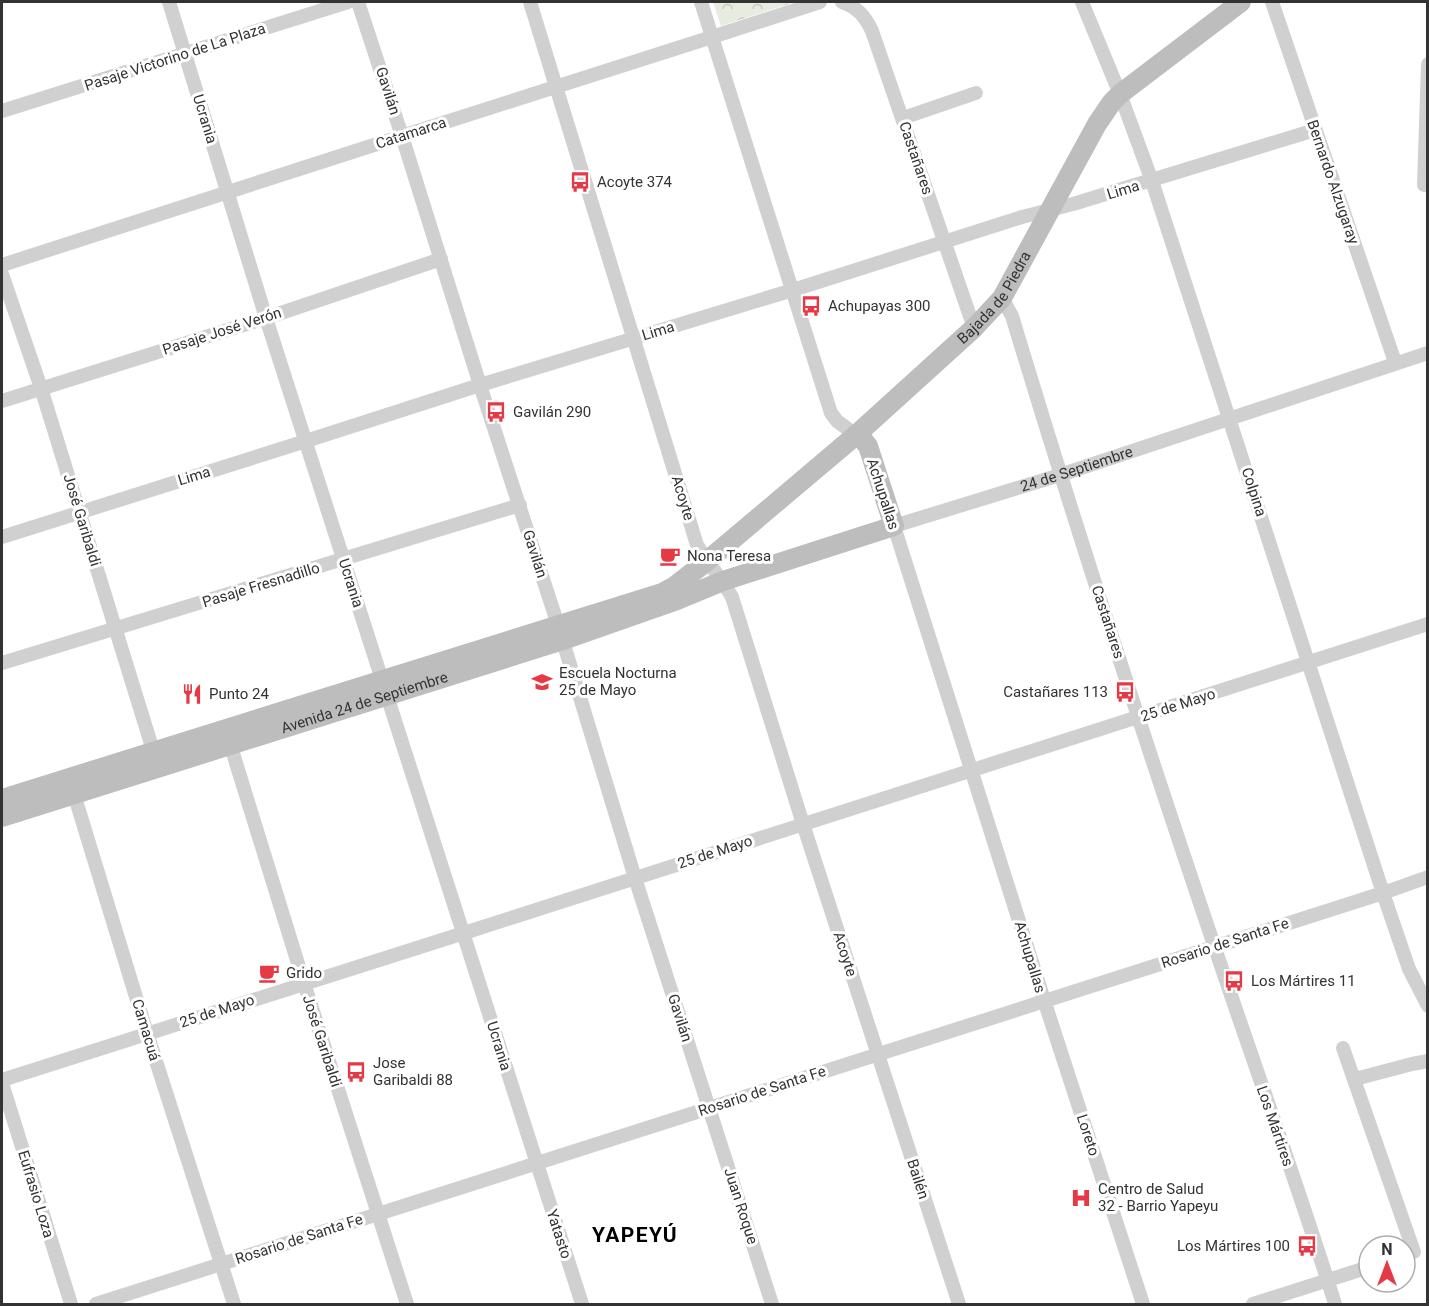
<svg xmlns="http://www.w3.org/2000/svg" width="1429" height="1306" font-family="Roboto,sans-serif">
<defs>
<pattern id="park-crowns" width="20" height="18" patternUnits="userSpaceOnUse" patternTransform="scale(1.5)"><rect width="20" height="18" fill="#e6ecdf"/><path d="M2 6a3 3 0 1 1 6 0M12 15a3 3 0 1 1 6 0" fill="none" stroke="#c6cbc0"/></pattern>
</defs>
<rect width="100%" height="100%" fill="#fff"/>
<!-- park -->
<path fill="url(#park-crowns)" d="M713,2H795L721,26Z"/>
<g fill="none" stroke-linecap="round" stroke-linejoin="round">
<!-- street -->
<g stroke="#d0d0d0" stroke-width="14">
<path d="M169,2L266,318L582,1304"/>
<path d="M358,2L402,136L480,385L558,625L635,878L772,1304"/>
<path d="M530,2L697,545C708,563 721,578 732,597L803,824L959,1304"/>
<path d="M701,2L831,413L837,421L856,435"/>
<path d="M842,2C857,7 865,16 872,31L974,328"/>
<path d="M1082,2L1120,94L1152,181L1383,893L1409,969L1428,1006"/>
<path d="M1272,2L1395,362"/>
<path d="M2,111L348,2"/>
<path d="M903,118L976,93"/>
<path d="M1424,185L1428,64"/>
<path d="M2,265L402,136L712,37L820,2"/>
<path d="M2,274L41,388L156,760"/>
<path d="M1002,298L1012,316C1076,528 1144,738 1215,948C1255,1067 1298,1185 1335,1304"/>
<path d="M2,401L266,318L441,259"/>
<path d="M2,537L306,441L480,385L793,290L1022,217L1073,204L1315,130"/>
<path d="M2,663L520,505"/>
<path d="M228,737L304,983L407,1304"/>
<path d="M74,794L147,1033L234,1304"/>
<path d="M1343,1048L1414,1252"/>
<path d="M1355,1079L1412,1064L1428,1061"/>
<path d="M2,1080L464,933L1428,624"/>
<path d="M2,1083L71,1304"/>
<path d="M96,1304L1383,893L1428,877"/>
<path id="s1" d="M1143,1304L1044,1000L894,526L1060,475L1428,353"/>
<path d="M1253,1304L1369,1267"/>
</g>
<!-- secondary -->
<g stroke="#bdbdbd" stroke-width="20">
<path id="s2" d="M2,799L662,593L675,586L707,561L856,435L974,328L1002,298L1097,124L1112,102L1120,94L1241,2"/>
<path id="s3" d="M2,817L563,640L677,600L723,581L894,526L868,446L864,441L856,435"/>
</g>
</g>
<!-- icons -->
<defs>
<g id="bus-bare" transform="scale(1.62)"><path d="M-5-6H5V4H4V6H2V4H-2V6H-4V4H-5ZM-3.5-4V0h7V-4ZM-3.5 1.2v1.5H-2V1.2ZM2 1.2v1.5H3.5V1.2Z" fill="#e63946" stroke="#fff" stroke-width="2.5" paint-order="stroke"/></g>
<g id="cafe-bare" transform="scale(1.62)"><path d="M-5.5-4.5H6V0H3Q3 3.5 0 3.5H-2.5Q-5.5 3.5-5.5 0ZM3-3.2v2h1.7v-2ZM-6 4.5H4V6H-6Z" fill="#e63946" stroke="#fff" stroke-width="2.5" paint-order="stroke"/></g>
<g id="school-bare" transform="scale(1.62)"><path d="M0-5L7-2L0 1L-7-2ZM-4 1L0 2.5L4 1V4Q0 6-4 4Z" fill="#e63946" stroke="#fff" stroke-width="2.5" paint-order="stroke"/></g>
<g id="restaurant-bare" transform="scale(1.62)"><path d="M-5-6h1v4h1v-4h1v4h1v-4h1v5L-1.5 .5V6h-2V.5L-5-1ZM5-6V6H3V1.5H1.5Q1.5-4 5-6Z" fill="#e63946" stroke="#fff" stroke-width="2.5" paint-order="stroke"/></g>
<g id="hospital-bare" transform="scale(1.62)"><path d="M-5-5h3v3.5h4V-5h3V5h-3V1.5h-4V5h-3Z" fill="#e63946" stroke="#fff" stroke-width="2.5" paint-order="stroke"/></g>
</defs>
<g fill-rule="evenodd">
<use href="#bus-bare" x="580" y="182"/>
<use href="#bus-bare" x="811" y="306"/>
<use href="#bus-bare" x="496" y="412"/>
<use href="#cafe-bare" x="670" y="556"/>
<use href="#school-bare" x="542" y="682"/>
<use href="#bus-bare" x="1125" y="692"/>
<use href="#restaurant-bare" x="192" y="694"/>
<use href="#cafe-bare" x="269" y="973"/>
<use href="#bus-bare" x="1234" y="981"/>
<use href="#bus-bare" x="356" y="1072"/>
<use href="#hospital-bare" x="1081" y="1198"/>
<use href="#bus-bare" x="1307" y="1246"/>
</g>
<g text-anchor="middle" stroke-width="6" stroke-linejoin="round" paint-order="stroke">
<!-- street labels -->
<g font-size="15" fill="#333" stroke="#fff">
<text transform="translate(175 57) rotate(-18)" y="5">Pasaje Victorino de La Plaza</text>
<text transform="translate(388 91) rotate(72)" y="5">Gavilán</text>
<text transform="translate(205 119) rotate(73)" y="5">Ucrania</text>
<text transform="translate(411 133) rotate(-18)" y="5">Catamarca</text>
<text transform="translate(916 158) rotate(71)" y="5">Castañares</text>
<text transform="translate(1333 182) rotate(71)" y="5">Bernardo Alzugaray</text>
<text transform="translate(1123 190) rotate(-17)" y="5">Lima</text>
<text dy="5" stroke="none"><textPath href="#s2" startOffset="1138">Bajada de Piedra</textPath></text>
<text transform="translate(222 331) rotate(-18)" y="5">Pasaje José Verón</text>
<text transform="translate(658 331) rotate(-17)" y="5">Lima</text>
<text dy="5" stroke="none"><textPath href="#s1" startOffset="1008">24 de Septiembre</textPath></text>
<text transform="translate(194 476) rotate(-17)" y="5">Lima</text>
<text transform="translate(1254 492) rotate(72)" y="5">Colpina</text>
<text transform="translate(883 494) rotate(72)" y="5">Achupallas</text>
<text transform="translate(683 498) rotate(73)" y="5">Acoyte</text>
<text transform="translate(82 520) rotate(73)" y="5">José Garibaldi</text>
<text transform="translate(535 554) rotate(72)" y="5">Gavilán</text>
<text transform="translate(351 583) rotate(72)" y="5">Ucrania</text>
<text transform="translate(261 585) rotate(-17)" y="5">Pasaje Fresnadillo</text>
<text transform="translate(1108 622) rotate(72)" y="5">Castañares</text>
<text dy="5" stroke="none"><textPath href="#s3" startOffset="380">Avenida 24 de Septiembre</textPath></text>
<text transform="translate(1178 705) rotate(-18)" y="5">25 de Mayo</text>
<text transform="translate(715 852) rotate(-18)" y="5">25 de Mayo</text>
<text transform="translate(1225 943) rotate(-18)" y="5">Rosario de Santa Fe</text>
<text transform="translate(845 954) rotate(72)" y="5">Acoyte</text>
<text transform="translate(1030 957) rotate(73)" y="5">Achupallas</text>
<text transform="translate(217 1011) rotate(-18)" y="5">25 de Mayo</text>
<text transform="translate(680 1018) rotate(72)" y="5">Gavilán</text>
<text transform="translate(146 1030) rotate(73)" y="5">Camacuá</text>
<text transform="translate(322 1041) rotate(72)" y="5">José Garibaldi</text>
<text transform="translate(499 1046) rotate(73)" y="5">Ucrania</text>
<text transform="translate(762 1091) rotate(-18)" y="5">Rosario de Santa Fe</text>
<text transform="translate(1275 1126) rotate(71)" y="5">Los Mártires</text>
<text transform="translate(1088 1135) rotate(72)" y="5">Loreto</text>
<text transform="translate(918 1179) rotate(72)" y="5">Bailén</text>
<text transform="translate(36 1194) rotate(73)" y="5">Eufrasio Loza</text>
<text transform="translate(741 1206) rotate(72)" y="5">Juan Roque</text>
<text transform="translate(559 1234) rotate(72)" y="5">Yatasto</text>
<text transform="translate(299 1239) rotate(-18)" y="5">Rosario de Santa Fe</text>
</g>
<!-- poi labels -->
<g font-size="15" fill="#333" stroke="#fff" text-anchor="start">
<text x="597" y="187">Acoyte 374</text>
<text x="828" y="311">Achupayas 300</text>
<text x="513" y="417">Gavilán 290</text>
<text x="687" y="561">Nona Teresa</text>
<text x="559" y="678">Escuela Nocturna<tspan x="559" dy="17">25 de Mayo</tspan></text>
<text x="1108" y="697" text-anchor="end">Castañares 113</text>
<text x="209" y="699">Punto 24</text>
<text x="286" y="978">Grido</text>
<text x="1251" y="986">Los Mártires 11</text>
<text x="373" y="1068">Jose<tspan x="373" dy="17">Garibaldi 88</tspan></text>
<text x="1098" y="1194">Centro de Salud<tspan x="1098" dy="17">32 - Barrio Yapeyu</tspan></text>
<text x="1290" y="1251" text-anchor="end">Los Mártires 100</text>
</g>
<!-- district labels -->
<g font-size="21" font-weight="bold" letter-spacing="1.5" fill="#000" stroke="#fff">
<text x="635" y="1242">YAPEYÚ</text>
</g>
</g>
<!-- border -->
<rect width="1429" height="1306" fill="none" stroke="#333333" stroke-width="6"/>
<!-- north arrow -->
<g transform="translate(1387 1264)"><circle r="28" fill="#ffffff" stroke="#adadad" stroke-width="1.5"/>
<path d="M0-4.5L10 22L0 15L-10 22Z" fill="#e63946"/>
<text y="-9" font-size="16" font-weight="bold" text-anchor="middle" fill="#333333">N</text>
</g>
</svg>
